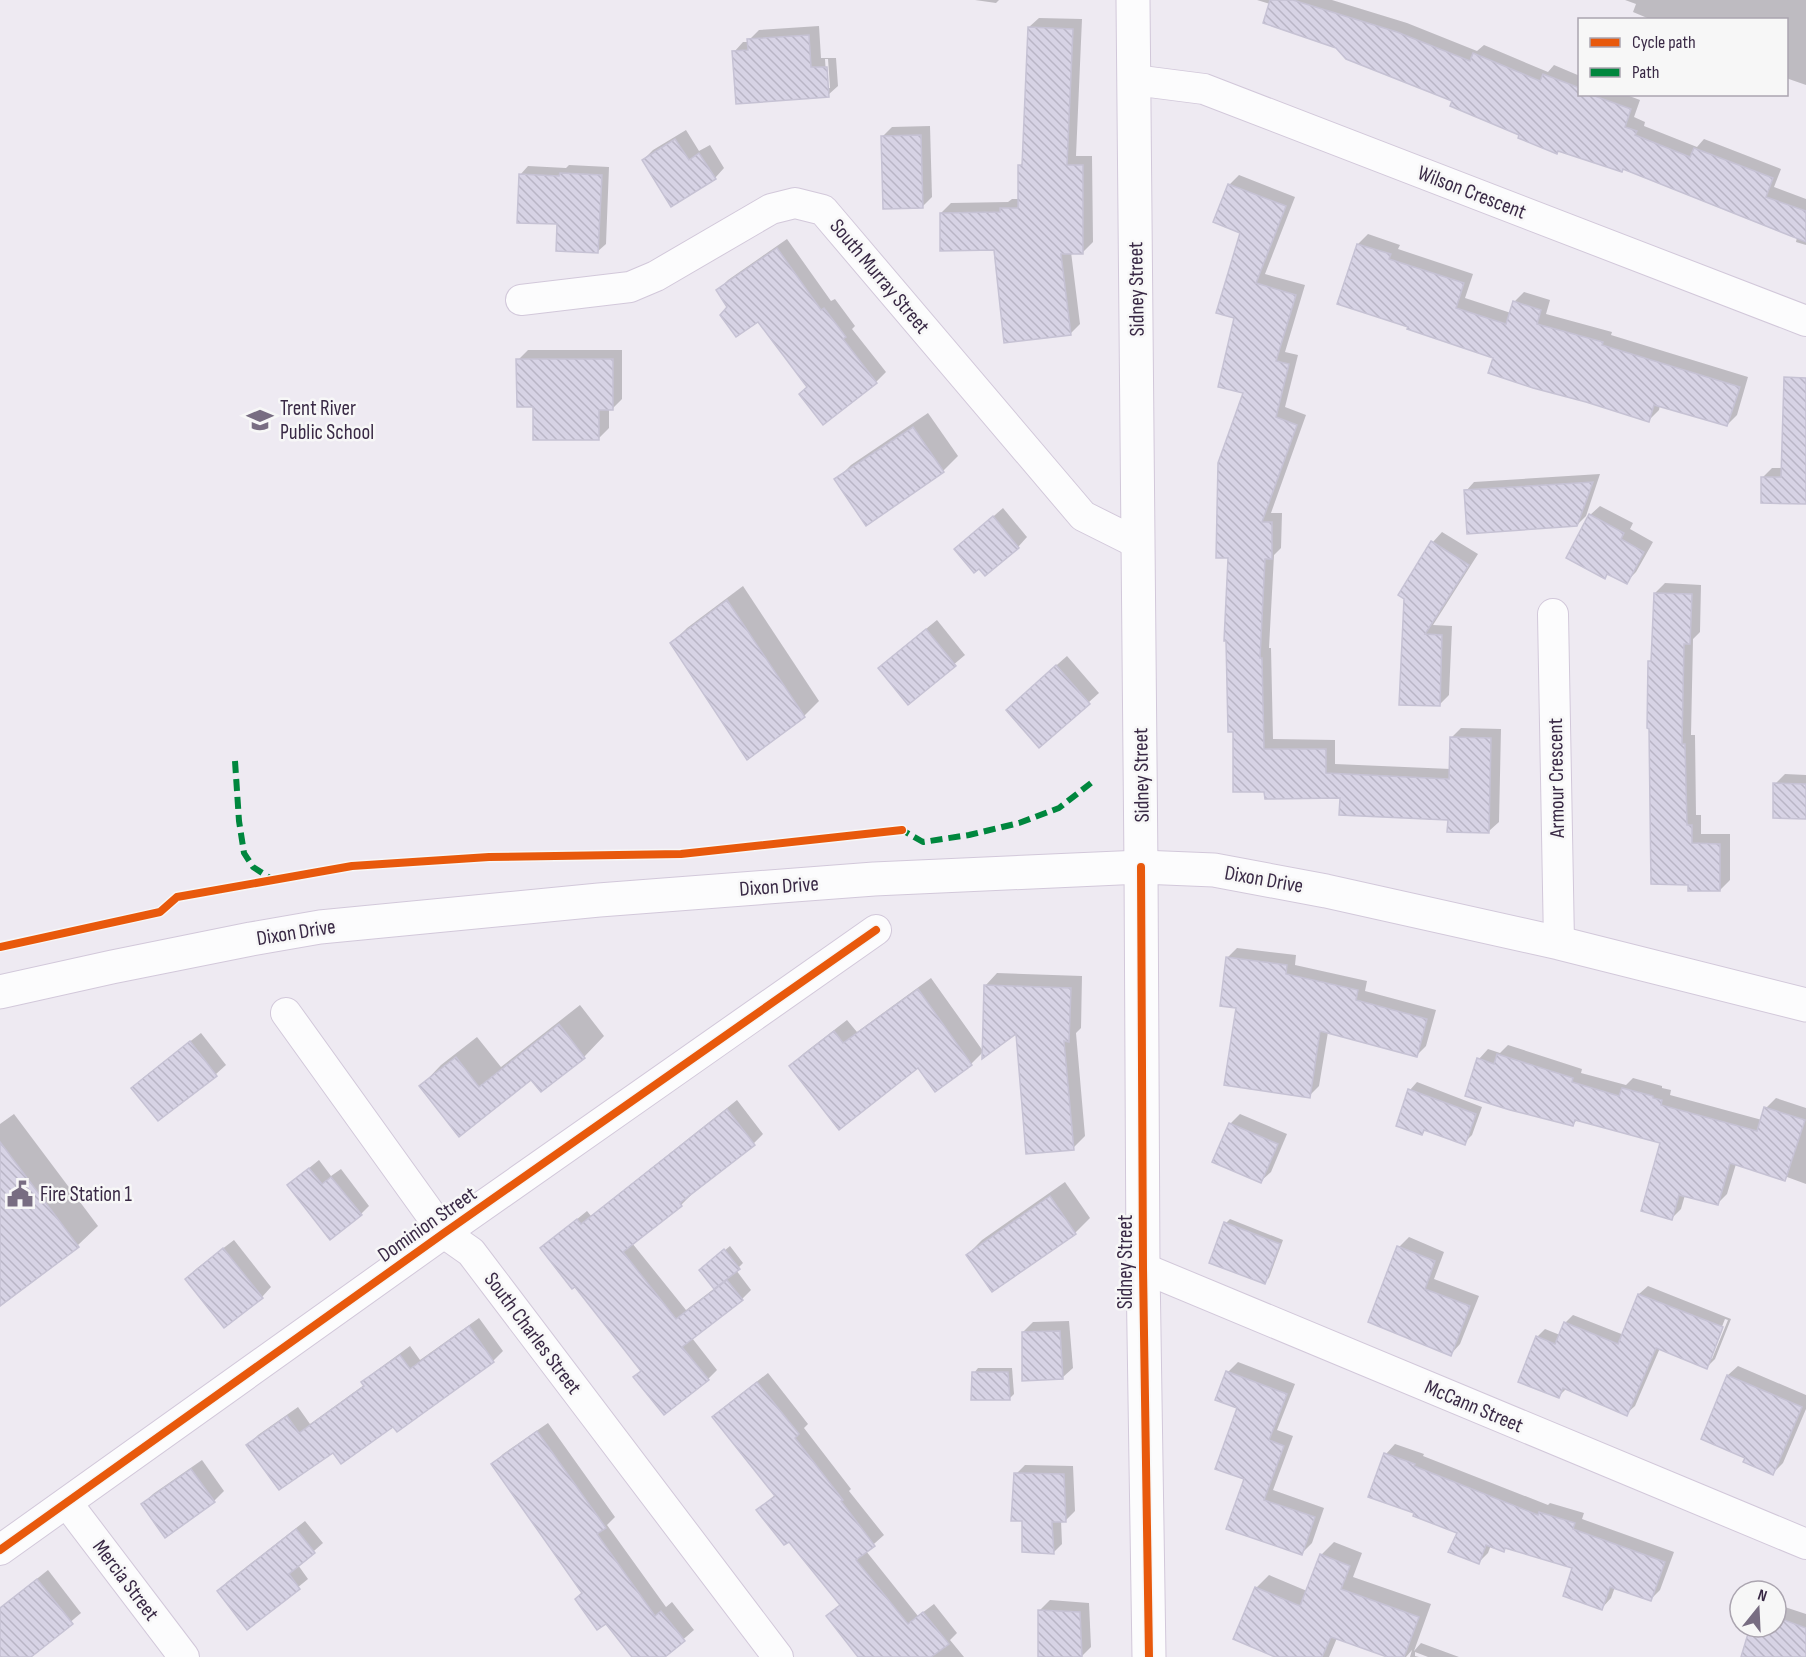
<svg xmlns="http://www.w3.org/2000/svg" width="1806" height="1657" font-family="'Sofia Sans Condensed',sans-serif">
<defs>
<pattern id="building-back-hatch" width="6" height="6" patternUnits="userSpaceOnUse" patternTransform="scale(1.5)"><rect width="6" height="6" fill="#d7d3e5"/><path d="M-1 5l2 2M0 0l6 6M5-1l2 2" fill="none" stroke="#b9b5c6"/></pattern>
</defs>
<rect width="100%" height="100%" fill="#eeeaf2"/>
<!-- shadow -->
<g fill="#0003" fill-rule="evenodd">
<path d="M975,0H999L996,3Z"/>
<path d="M1257,0H1332L1407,23L1477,51L1484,45L1548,72L1554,65L1580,76V94H1624L1640,100L1634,117L1645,122L1644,126L1697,147L1704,139L1781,169L1774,187L1806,199V245L1796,242L1797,237L1625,168L1622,171L1521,134L1454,100L1337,47L1270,4Z"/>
<path d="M1625,0H1806V85L1786,78V20H1652L1633,12L1636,4Z"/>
<path d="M1039,18L1082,19L1076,156H1092L1093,242L1083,252H1071L1080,324L1070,334L995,249L941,213L951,203L1008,202L1012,199H1020V166L1023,162L1029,27Z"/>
<path d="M819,26L821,58H836L838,86L828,95L734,52L743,42H749V40L759,30ZM825,59H828L830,88H827Z"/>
<path d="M930,126L932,197L922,207L882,137L892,127Z"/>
<path d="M686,130L699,151L710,145L724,168L715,178L643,160L653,150Z"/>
<path d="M569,165L609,167L606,244L597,252L559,223L520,175L528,166L566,168Z"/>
<path d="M1239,175L1295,197L1265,274L1305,285L1285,352L1298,355L1285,407L1306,415L1271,513H1282L1281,548L1274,555L1269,648H1271L1273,739L1335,740V764L1451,769V738L1461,728L1501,729L1499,822L1489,831L1449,819L1342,796L1266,797L1245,392L1236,317L1242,232L1229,185Z"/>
<path d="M1368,234L1400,245L1398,249L1473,274L1465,298L1511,313L1514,302L1524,292L1550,300L1546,314L1612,332L1611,335L1748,377L1737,415L1727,425L1660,405L1659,410L1649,420L1495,357L1410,326L1339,303L1358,244Z"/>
<path d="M787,239L831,301L835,299L855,326L852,329L886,372L876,382L824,423L808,386L758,320L729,307L718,290L728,280Z"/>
<path d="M528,350H622V399L612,409H609V428L599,438L535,405L518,360Z"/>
<path d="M1806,412V512V502L1763,477L1772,468H1783Z"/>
<path d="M928,413L958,456L943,471L836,480L851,465Z"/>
<path d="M1600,474L1586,516L1577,525L1466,491L1474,482Z"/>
<path d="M1600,506L1633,523L1630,529L1653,542L1636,572L1626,582L1609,573L1604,577L1590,515Z"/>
<path d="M1003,508L1027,537L1018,547L956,549Z"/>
<path d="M1442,532L1478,554L1433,625L1452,626L1449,695L1439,705L1405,598L1400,595L1433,542Z"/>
<path d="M1665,583L1701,585L1700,632L1693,639L1691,735H1695L1696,815H1701V834H1730V880L1720,890H1690L1650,661L1653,658L1655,593Z"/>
<path d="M743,586L819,701L804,716L672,643L687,628Z"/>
<path d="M937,620L965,655L908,703L890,658Z"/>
<path d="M1067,656L1099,693L1040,746L1017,700Z"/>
<path d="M1785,774L1806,775V817L1775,784Z"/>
<path d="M1237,948L1296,955L1295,965L1367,981L1365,991L1436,1010L1426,1046L1417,1055L1328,1032L1319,1086L1309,1096L1238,1007L1227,958Z"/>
<path d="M997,973L1082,976L1081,1028L1076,1033L1085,1136L1073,1148L1017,1031L983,1052L971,1064L935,1090L918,1066H791L803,1054L847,1020L857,1032L931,978L983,1051L985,986Z"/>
<path d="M580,1005L604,1036L584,1057L541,1090L531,1078L459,1134L421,1086L441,1065L477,1037L501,1067Z"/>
<path d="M201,1033L226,1065L216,1074L133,1088L143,1078Z"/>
<path d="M1508,1045L1582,1069L1581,1073L1626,1085L1633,1078L1662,1086V1088L1671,1090L1670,1095L1762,1120L1766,1108L1776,1098L1806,1108V1184L1787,1177L1784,1179L1736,1164L1727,1194L1717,1204L1685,1195L1681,1209L1671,1219L1662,1142L1578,1119L1573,1124L1479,1059L1488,1049L1500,1053Z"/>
<path d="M1417,1082L1482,1107L1472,1135L1464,1143L1426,1129L1422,1134L1410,1090Z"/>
<path d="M737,1100L763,1134L754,1143L690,1194L691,1195L681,1205L632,1243L686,1310L715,1288L701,1270L730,1246L743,1263L736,1270L751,1290L742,1299L692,1338L717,1370L708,1379L642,1370L575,1285L542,1248L587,1211L591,1216Z"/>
<path d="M14,1114L98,1226L78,1245L0,1304V1124Z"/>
<path d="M1240,1114L1287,1134L1271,1172L1261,1181L1230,1124Z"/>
<path d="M319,1160L331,1176L341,1169L369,1206L361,1214L298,1177Z"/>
<path d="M1065,1182L1090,1218L1075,1233L967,1255L982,1240Z"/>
<path d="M1230,1219L1283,1240L1269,1278L1264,1282L1226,1223Z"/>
<path d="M1409,1237L1444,1252L1434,1279L1479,1296L1460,1344L1451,1354L1399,1247Z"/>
<path d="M234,1240L271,1287L262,1297L187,1279L196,1269Z"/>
<path d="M1648,1286L1731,1319L1715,1359L1707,1367L1660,1348L1635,1406L1626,1414L1567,1388L1559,1396L1537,1337L1545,1329L1560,1335L1565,1323L1573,1315L1624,1335L1639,1294ZM1725,1319L1728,1320L1712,1359H1709Z"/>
<path d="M479,1318L503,1351L493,1361L394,1425L333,1451L248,1445L258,1435L298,1407L310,1424L364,1385L363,1383L373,1373L410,1346L420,1360Z"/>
<path d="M1069,1321L1073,1368L1063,1377L1023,1332L1033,1322Z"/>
<path d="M1238,1362L1295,1384L1277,1430L1293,1436L1273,1490L1324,1508L1312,1543L1302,1553L1246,1478L1239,1408L1228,1372Z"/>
<path d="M1738,1366L1806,1395V1409L1783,1463L1773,1473L1747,1457L1703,1438L1728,1375Z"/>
<path d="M978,1368H1012L1014,1394L1009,1399L974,1373Z"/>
<path d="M768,1373L808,1424L804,1428L851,1489L849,1491L884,1535L866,1551L918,1616L934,1604L957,1633L950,1640L964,1657H861L828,1616L841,1604L790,1539L758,1510L776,1494L714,1417L724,1407Z"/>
<path d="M548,1423L615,1517L607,1525L666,1607L672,1602L694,1630L663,1657H634L583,1592L493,1464L503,1454Z"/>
<path d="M1395,1444L1424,1454L1423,1456L1548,1505L1550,1503L1584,1513L1582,1519L1674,1552L1660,1590L1650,1600L1615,1587L1611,1598L1602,1608L1574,1567L1507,1547L1503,1550L1491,1545L1488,1553L1478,1563L1459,1532L1416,1512L1386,1454Z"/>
<path d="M202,1460L224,1491L214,1501L166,1536L143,1504L153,1494Z"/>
<path d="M1025,1465L1073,1466L1075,1511L1066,1520H1061L1062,1544L1054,1552L1024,1520L1016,1474Z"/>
<path d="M305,1521L323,1543L298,1565L308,1579L248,1628L219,1591L227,1582Z"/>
<path d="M1334,1542L1362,1553L1353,1577L1431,1604L1414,1651L1421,1643L1459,1657H1428L1415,1652V1656L1419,1657H1410L1412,1650L1406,1657H1391L1337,1638L1329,1657H1279L1256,1588L1269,1575L1307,1591L1321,1555Z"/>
<path d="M48,1570L81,1613L29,1657H0V1608Z"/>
<path d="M1050,1600L1089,1603L1091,1647L1081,1657L1040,1610Z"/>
<path d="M1776,1604L1806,1614V1657H1743L1751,1627H1776Z"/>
</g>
<!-- building -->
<g fill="url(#building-back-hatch)" stroke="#c6c2d4" stroke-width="1.5">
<path d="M1270,0H1293L1397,32L1470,61L1473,53L1540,81L1543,74L1580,88V94H1589L1631,109L1625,127L1637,131L1635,135L1690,157L1694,148L1773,178L1766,197L1806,211V242L1623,169L1622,172L1558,151L1557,154L1518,138L1519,135L1450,106L1452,101L1346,59L1336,48L1263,23Z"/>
<path d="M1028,27L1073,29L1067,165H1083V254H1061L1071,335L1004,343L994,250L940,251V213L1000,212V208H1018V165H1022Z"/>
<path d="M809,35L811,67H827L829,97L736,104L732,51L748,50L747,39Z"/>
<path d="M921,135L923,208L883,209L881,136Z"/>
<path d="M675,139L689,160L699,153L716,179L671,207L642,160Z"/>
<path d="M560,173L602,175L598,253L556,251L557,224L517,223L519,174L559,176Z"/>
<path d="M1228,184L1286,206L1256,283L1296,295L1276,361L1289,364L1276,417L1297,425L1262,522H1272V559H1265L1260,658H1262L1264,749H1326V773L1449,779L1450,737L1491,738L1489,833L1447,832L1448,820L1339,815L1340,798L1265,799L1264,792H1233V732H1228L1226,641H1224L1228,558H1216L1218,463L1243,393L1218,387L1234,318L1216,313L1240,233L1213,222Z"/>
<path d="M1357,244L1391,254L1389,259L1464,283L1456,308L1506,324L1513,301L1541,310L1537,324L1603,342L1602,345L1740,387L1727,426L1654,405L1649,422L1586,402L1533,388L1488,373L1493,358L1407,329L1408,327L1337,304Z"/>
<path d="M777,248L821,310L824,308L846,337L843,339L877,383L823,425L799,394L807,387L758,322L736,337L720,315L727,307L716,290Z"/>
<path d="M516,359H613V410H599V440H533V407H517Z"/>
<path d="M1784,377L1806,378V504L1761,503V477H1781Z"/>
<path d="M913,427L944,472L866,526L834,479Z"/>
<path d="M1593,482L1577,526L1467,534L1464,490Z"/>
<path d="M1589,514L1624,533L1621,539L1644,552L1627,584L1607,574L1605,579L1566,558Z"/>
<path d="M993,516L1019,548L985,576L979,569L974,573L954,549Z"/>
<path d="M1431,541L1469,565L1425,634L1442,635L1440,706L1399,705L1404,599L1398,595Z"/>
<path d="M1654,593L1692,594L1690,644H1684L1682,744H1685L1687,825H1692V843L1720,844V891H1688V885L1651,884L1649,729L1647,728L1648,661H1651Z"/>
<path d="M727,600L805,717L747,760L670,643Z"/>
<path d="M926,629L956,666L908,705L878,668Z"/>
<path d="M1056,665L1090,704L1039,748L1006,710Z"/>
<path d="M1773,783L1806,784V819L1773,818Z"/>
<path d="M1226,957L1287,965L1286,974L1358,990L1356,1000L1427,1019L1417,1057L1320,1031L1310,1098L1224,1085L1236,1008L1220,1006Z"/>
<path d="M984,985L1071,988L1069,1042L1064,1041L1074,1150L1026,1154L1016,1034L982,1059Z"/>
<path d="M918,989L972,1065L935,1092L918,1068L839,1130L789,1066L834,1031L843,1043Z"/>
<path d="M559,1024L585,1058L541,1092L531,1080L459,1137L419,1086L456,1057L479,1087Z"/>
<path d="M190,1041L217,1076L158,1121L131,1088Z"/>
<path d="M1497,1054L1573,1078L1572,1082L1619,1096L1622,1088L1653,1096V1098L1662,1100L1661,1105L1757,1131L1764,1107L1805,1120L1785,1181L1730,1163L1718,1205L1679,1195L1672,1220L1641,1211L1660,1143L1575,1120L1573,1126L1510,1110L1465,1096L1477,1058L1494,1064Z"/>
<path d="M1408,1089L1476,1114L1465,1145L1424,1130L1422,1135L1396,1126Z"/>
<path d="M727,1109L755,1145L680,1203L682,1206L623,1252L676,1319L727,1280L743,1300L682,1347L709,1380L664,1415L633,1377L641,1371L575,1287L572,1289L540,1248L577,1219L581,1224Z"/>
<path d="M1229,1123L1278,1144L1261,1183L1212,1162Z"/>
<path d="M0,1142L79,1247L0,1306Z"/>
<path d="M309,1168L322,1184L331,1177L362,1215L330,1240L287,1185Z"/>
<path d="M1050,1196L1076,1234L992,1292L966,1255Z"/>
<path d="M1224,1222L1280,1244L1265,1284L1209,1263Z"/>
<path d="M1397,1246L1435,1261L1425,1289L1470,1306L1451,1356L1368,1322Z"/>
<path d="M223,1248L263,1298L224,1328L185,1279Z"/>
<path d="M724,1249L740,1269L714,1289L699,1270Z"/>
<path d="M1638,1294L1723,1327L1707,1369L1656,1348L1627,1416L1563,1388L1559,1398L1518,1382L1536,1336L1555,1344L1564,1322L1618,1344Z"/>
<path d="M469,1326L494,1362L397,1432L393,1427L341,1464L333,1453L279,1490L246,1445L287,1416L299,1433L364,1386L361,1382L400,1355L410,1369Z"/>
<path d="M1060,1331L1063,1379L1022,1381V1332Z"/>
<path d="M1226,1371L1287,1394L1269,1440L1284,1446L1264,1500L1315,1517L1302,1555L1226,1529L1244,1479L1215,1469L1237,1408L1215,1400Z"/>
<path d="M972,1372H1008L1010,1400H971Z"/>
<path d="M1727,1375L1802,1407L1773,1475L1743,1462L1745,1458L1701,1439Z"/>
<path d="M757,1382L799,1434L795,1438L843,1500L841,1501L875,1546L856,1560L908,1624L923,1612L949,1644L931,1657H858L826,1616L840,1605L789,1542L784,1545L756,1510L775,1496L712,1417Z"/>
<path d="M537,1431L606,1528L597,1534L655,1616L661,1611L685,1641L665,1657H632L606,1624L597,1630L575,1599L582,1593L491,1464Z"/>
<path d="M1384,1453L1415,1464L1414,1466L1538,1515L1539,1512L1575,1523L1573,1529L1665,1562L1651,1601L1610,1587L1602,1610L1563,1596L1572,1568L1505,1548L1504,1552L1486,1545L1479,1564L1448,1552L1457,1533L1413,1516L1414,1513L1368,1497Z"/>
<path d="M191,1469L215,1502L165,1538L141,1504Z"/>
<path d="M1014,1473L1064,1474L1066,1522H1052L1054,1554L1022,1552V1521H1011Z"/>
<path d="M296,1529L315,1553L289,1574L300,1589L247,1630L217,1591Z"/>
<path d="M1320,1554L1350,1566L1341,1589L1419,1617L1404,1657H1387L1331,1637L1322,1657H1275L1233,1639L1255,1587L1300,1606Z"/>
<path d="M37,1579L73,1624L31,1657H0V1608Z"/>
<path d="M1038,1610L1080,1612L1082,1657H1038Z"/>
<path d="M1776,1617L1806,1628V1657H1741L1750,1627H1776Z"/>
</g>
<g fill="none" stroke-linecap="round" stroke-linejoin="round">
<!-- minor casing -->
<g stroke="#d2c8da" stroke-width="32">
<g id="minor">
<path d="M1134,80L1204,89L1806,321"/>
<path d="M521,300L630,287L656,276L771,209L795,203L823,210L1083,516L1139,544"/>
<path d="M1553,614L1559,943"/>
<path d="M286,1013L444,1233L471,1252L778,1657"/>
<path d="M1143,1268L1806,1544"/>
<path d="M67,1503L184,1657"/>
<path d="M0,1550L444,1233L876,930"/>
</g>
</g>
<!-- tertiary casing -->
<g stroke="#d2c8da" stroke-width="35">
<path id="tertiary" d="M1141,867L1143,1268L1149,1657"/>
</g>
<!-- secondary casing -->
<g stroke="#d2c8da" stroke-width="35">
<g id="secondary">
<path d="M1133,0L1141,867"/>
<path d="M0,992L112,967L251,939L320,927L599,900L874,879L1141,867L1214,870L1326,891L1559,943L1806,1005"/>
</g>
</g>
<!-- minor -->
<use href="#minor" stroke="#fcfcfd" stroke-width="30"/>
<!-- tertiary -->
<use href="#tertiary" stroke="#fcfcfd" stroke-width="33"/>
<!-- secondary -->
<use href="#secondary" stroke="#fcfcfd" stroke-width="33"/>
<!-- quiet -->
<g stroke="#00873e" stroke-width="6" stroke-dasharray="12 6" stroke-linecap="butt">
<path d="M235,761L239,821L244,853L253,867L270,878L275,879"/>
<path d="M898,831L902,830L923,842L969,835L1019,823L1059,808L1091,783"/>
</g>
<!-- cycleway casing -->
<g stroke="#f7f7f7" stroke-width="11">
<g id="cycleway">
<path d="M1141,867L1143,1268L1149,1657"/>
<path d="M0,947L160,912L177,897L352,866L489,857L681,854L902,830"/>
<path d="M0,1550L444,1233L876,930"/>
</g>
</g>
<!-- cycleway -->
<use href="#cycleway" stroke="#e8590c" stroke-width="8"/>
</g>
<!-- icons -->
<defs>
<g id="school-bare" transform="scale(2.07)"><path d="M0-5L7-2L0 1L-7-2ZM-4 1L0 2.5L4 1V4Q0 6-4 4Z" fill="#786d82" stroke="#f7f7f7" stroke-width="2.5" paint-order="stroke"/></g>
<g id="civic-bare" transform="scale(2.07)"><path d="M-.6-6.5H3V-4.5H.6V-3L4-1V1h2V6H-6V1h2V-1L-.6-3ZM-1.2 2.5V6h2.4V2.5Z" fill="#786d82" stroke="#f7f7f7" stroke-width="2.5" paint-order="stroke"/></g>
</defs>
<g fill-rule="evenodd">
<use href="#school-bare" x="260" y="420"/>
<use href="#civic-bare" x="20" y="1194"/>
</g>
<g text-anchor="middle" stroke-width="5" stroke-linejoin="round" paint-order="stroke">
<!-- street labels -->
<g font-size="21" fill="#392945" stroke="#f7f7f7">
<text transform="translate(1472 192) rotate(21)" y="7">Wilson Crescent</text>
<text transform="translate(880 276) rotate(50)" y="7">South Murray Street</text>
<text transform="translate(1136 289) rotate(-91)" y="7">Sidney Street</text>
<text transform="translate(1141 775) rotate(-91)" y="7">Sidney Street</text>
<text transform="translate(1556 778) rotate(-91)" y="7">Armour Crescent</text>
<text transform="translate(1264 879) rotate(10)" y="7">Dixon Drive</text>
<text transform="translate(779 886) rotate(-4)" y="7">Dixon Drive</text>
<text transform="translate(296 932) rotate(-9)" y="7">Dixon Drive</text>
<text transform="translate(427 1224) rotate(-35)" y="7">Dominion Street</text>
<text transform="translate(1125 1262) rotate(-90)" y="7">Sidney Street</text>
<text transform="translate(533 1333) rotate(53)" y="7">South Charles Street</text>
<text transform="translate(1474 1406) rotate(23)" y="7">McCann Street</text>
<text transform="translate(126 1580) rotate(53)" y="7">Mercia Street</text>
</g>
<!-- poi labels -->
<g font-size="21" fill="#392945" stroke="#f7f7f7" text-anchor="start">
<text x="280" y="415">Trent River<tspan x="280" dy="24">Public School</tspan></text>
<text x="40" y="1201">Fire Station 1</text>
</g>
</g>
<!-- legend -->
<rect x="1578" y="18" width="210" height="78" fill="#f7f7f7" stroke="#aba5b0" stroke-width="1.5"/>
<rect x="1590" y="38" width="30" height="9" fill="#e8590c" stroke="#aba5b0" stroke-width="1.5"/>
<text x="1632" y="48" font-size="18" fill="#392945">Cycle path</text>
<rect x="1590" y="68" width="30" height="9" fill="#00873e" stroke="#aba5b0" stroke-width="1.5"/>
<text x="1632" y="78" font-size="18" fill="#392945">Path</text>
<!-- north arrow -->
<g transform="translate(1758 1609) rotate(18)"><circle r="28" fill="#f7f7f7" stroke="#aba5b0" stroke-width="1.5"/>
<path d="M0-4.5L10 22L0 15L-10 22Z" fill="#786d82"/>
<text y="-9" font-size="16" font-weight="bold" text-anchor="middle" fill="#392945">N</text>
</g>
</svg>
